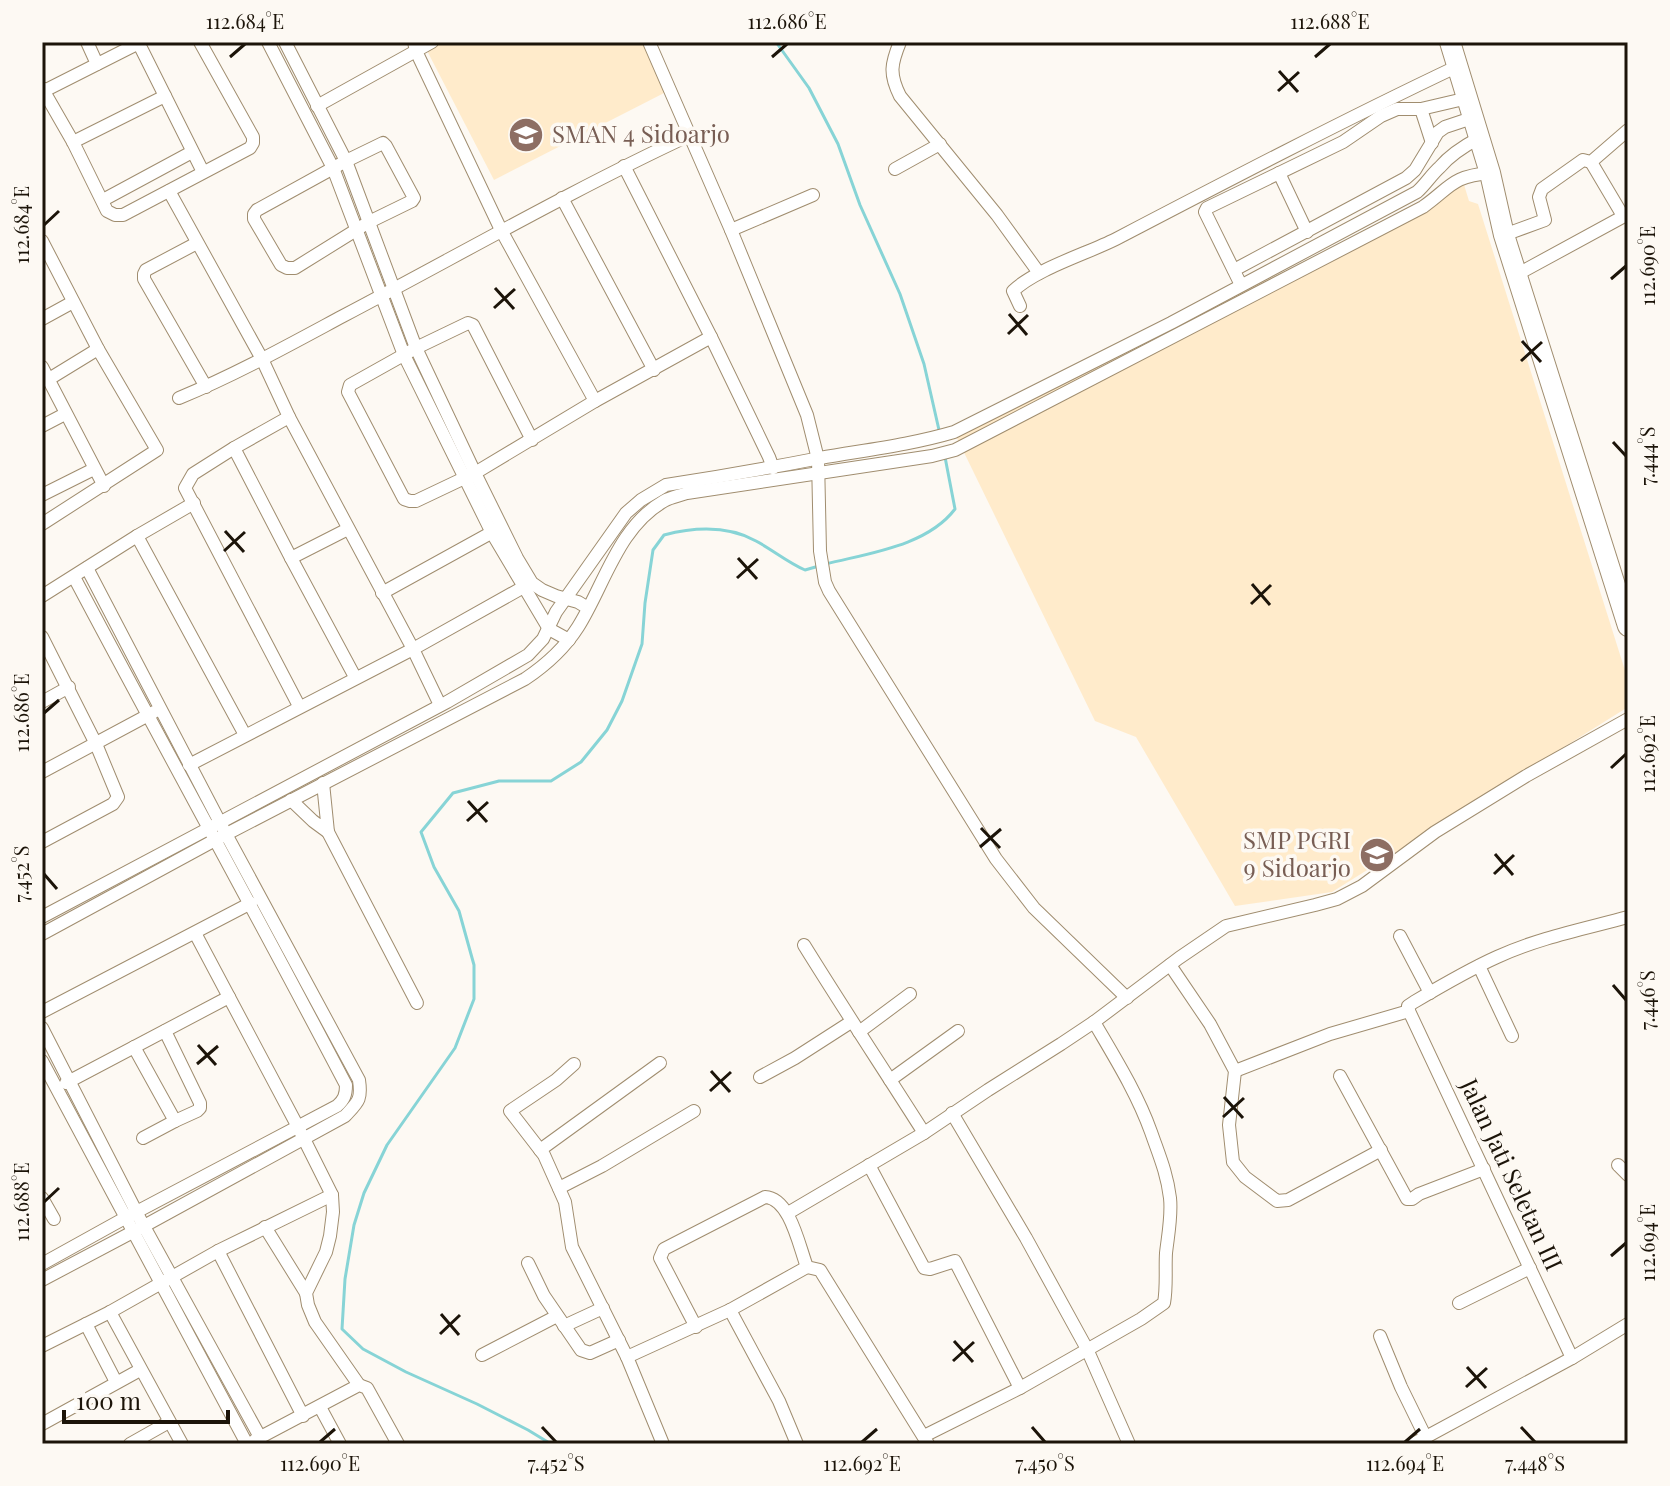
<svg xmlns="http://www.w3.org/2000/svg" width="1670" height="1486" font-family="'Playfair Display',serif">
<rect width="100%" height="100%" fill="#fdf9f3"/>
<!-- built -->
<g fill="#ffebcb">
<path d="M425,42H642L668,91L494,180L423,43Z"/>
<path d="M1462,178L1469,201L1478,204L1628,680V707L1332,892L1235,906L1136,737L1095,721L954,432L1413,209Z"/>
</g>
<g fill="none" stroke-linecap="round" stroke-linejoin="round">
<!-- stream -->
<g stroke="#87d4d6" stroke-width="3">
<path d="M776,42L809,88L838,144L860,205L900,294L924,364L939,430"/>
<path d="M826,564C869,553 927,546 955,509L945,457"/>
<path d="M551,1444L528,1430L477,1404L406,1372L363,1349L342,1329L345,1279L354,1225L364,1193L387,1145L455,1048L474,999V965L459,911L434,867L421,832L453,793L499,781H551L581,762L607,730L622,701L642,644L645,603L653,550L664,535C695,527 727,525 756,541C773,550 787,562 805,570L819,566"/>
</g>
<!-- street casing -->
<g stroke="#a08d6f" stroke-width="14">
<g id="street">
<path d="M87,42L97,64"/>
<path d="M138,42L203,172"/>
<path d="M268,42L333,168L404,355L492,533L549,629L569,640"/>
<path d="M285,42L346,161L416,348L475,473L517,558L532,583L542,590L556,596L578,602L588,608"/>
<path d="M414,42L416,51L501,230L595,401"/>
<path d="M649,42L731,230L807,415L818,459L820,551L825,582L829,591L996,859L1034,908L1127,998"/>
<path d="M900,42C891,64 889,74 900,96L997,215L1039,273"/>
<path d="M42,88L73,142L107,211L115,215H123L250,148L253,143V137L200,42"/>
<path d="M44,91L139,43"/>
<path d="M317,106L432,42"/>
<path d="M1421,109L1432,143"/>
<path d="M73,142L165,96"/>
<path d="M383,143L386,146L414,198L412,201L369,222L295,268H287L281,265L254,219V214L257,210L346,161Z"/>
<path d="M1591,162L1623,216"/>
<path d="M624,166L711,337L769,457L773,468"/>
<path d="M895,169L940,144"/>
<path d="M1279,173L1307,232"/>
<path d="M169,191L262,359L289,417L413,649L440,705"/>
<path d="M562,198L654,370"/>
<path d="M103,200L192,152"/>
<path d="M731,230L813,195"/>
<path d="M1504,235L1545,220L1539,197L1542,189L1583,160L1591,162L1628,130"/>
<path d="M42,241L98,349L157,450L42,524"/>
<path d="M197,243L146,270L144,274V279L206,387"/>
<path d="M1234,270L1406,178L1415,170L1438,132L1445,127L1472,118"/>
<path d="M1516,275L1628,214"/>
<path d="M1241,285L1205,212L1207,208L1343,142L1381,116L1397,109H1421L1468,98"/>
<path d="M1020,306L1013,291C1036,269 1086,254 1116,239C1229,180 1342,121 1458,66"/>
<path d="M42,319L73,302"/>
<path d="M42,367L104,486"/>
<path d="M49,379L98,349"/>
<path d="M179,398C235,375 289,345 343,316C459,255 572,190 690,135"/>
<path d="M289,417L234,448L193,474L185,488L299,706"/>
<path d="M42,426L65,414"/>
<path d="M532,440L473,325L468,323L416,348L350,385L348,392L404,499L410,501H416L475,473L595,401L711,337"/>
<path d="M234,448L291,558L355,677"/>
<path d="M42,495L94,469"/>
<path d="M137,536L245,735"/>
<path d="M291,558L348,529"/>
<path d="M382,593L498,529"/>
<path d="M42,596L137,536L194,503"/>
<path d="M42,637L96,744L118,797L113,804L42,842"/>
<path d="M42,702L69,687"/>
<path d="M189,765L413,649L529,584"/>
<path d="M42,772L154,712"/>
<path d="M291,800L313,821L328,832L323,783"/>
<path d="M328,832L417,1003"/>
<path d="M42,917L447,702L528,655L543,639L556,612L626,513L641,500L666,485C718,477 769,468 820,458C865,450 910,445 954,432L1171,323L1417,192C1426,184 1431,175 1440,167C1451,154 1464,146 1479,138"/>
<path d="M195,933L298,1127L332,1195L333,1212L330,1236L326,1252L306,1293L308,1305L315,1322L359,1385"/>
<path d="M42,934L215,840L525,679C546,665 564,649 578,627C604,586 618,527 664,501C671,497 679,496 687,493L932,456L955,450L1423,207C1451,187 1452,176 1490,173"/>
<path d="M1400,936L1430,993"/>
<path d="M804,945C843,1008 884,1070 924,1133"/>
<path d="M1170,965L1210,1024L1235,1071L1229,1125L1233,1162L1245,1177L1277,1201L1288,1200L1381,1150"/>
<path d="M1479,966L1512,1036"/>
<path d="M1409,1011L1572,1358"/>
<path d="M1409,1011L1408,1006L1414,1002C1441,986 1468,970 1497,957C1538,938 1584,929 1628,917"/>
<path d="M42,1012L251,903"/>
<path d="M42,1028L141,1221L260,1437"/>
<path d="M859,1032L910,994"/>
<path d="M134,1047L175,1121L197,1111L200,1108V1103L165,1031"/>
<path d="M42,1061L247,1444"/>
<path d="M574,1064L556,1080L510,1111L544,1155L565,1202L572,1247L627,1357"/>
<path d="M1235,1071L1330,1034L1409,1011"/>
<path d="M1340,1076L1407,1199H1412L1419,1194L1484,1169"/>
<path d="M760,1077L795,1058L851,1022"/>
<path d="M890,1080L958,1031"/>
<path d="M66,1083L229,997"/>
<path d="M952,1113L1026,1238L1087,1349L1129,1444"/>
<path d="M143,1138L175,1121"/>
<path d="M540,1150L660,1063"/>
<path d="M869,1165L924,1268L930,1269L955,1261L1020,1388"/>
<path d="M1618,1165L1628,1175"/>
<path d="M559,1188L602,1166L694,1111"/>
<path d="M42,1198L54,1219"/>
<path d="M788,1213L924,1133L988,1090L1061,1044L1094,1022L1179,958L1226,926L1315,905L1337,899L1362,886L1435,832L1526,776L1628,719"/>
<path d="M265,1227L306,1293"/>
<path d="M218,1251L303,1416"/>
<path d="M528,1263L544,1296L581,1350L590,1353L619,1340"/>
<path d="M42,1264L125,1218L337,1106C344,1100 346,1095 346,1085C257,915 164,747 74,577"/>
<path d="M42,1280L144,1226L345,1116C358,1102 362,1100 359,1080L226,834L87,568"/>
<path d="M1459,1303L1530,1268"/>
<path d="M730,1310L779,1401L797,1444"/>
<path d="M110,1312L182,1444"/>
<path d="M86,1324L116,1382"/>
<path d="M564,1326L603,1308"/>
<path d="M696,1327L660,1258L664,1249L765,1197C790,1198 799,1246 807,1267L820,1270L928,1444"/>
<path d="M1380,1336L1401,1387L1426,1438"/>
<path d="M42,1346L110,1312L218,1251L332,1195"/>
<path d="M482,1355L557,1316"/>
<path d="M320,1407L340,1444"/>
<path d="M42,1424L140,1370"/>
<path d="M924,1436L1020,1388L1141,1319L1164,1303C1167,1286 1165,1270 1166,1253C1168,1235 1172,1216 1170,1198C1167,1173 1159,1155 1151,1132C1137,1093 1115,1058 1094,1022"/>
<path d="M255,1440L359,1385L367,1388L398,1444"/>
<path d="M130,1444L169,1422"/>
<path d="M663,1444L627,1357L730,1310L807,1267"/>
<path d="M1413,1444L1572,1358L1628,1324"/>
</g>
</g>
<!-- primary casing -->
<g stroke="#a08d6f" stroke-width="22">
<path id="primary" d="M1450,42L1490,173L1504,235L1628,626"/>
</g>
<!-- street -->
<use href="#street" stroke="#fff" stroke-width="12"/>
<!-- primary -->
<use href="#primary" stroke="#fff" stroke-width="20"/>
</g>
<!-- ticks -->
<path fill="none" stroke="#1c1409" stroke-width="3" d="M230,57L245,44M772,57L787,44M1315,57L1330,44M1279,71L1298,92M1278,91L1299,72M44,225L59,211M1611,279L1626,266M495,288L514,309M494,308L515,289M1009,314L1027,335M1008,334L1028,315M1522,341L1541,362M1521,361L1542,342M1613,442L1626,456M225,531L244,552M224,551L245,532M738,558L757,579M737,578L758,559M1252,584L1270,605M1251,604L1271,585M44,713L59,700M1611,768L1626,754M468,801L487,822M467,821L488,802M981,828L1000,848M980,847L1001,829M1495,854L1513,875M44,874L57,889M1494,874L1514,855M1613,985L1626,1000M198,1045L216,1065M197,1064L218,1046M711,1071L730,1092M710,1091L731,1072M1224,1097L1243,1118M1223,1117L1244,1098M44,1202L59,1188M1611,1256L1626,1243M441,1314L459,1335M440,1334L460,1315M954,1341L973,1362M953,1361L974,1342M1467,1367L1486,1388M1466,1387L1487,1368M542,1427L556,1442M1032,1427L1045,1442M1521,1427L1535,1442M320,1442L335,1429M862,1442L877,1429M1405,1442L1420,1429"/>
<!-- icons -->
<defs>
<g id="school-disc" transform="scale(1.8)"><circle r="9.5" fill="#8d6e63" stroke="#fdf9f3"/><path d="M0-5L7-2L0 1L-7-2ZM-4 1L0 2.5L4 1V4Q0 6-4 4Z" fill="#fff"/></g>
</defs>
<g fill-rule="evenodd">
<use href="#school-disc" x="526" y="135"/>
<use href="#school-disc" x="1377" y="855"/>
</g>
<g text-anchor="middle" stroke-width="7" stroke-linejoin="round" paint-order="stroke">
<!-- education labels -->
<g font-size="24" fill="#785e54" stroke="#fdf9f3" text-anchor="start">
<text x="552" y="143">SMAN 4 Sidoarjo</text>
<text x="1351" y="849" text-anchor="end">SMP PGRI<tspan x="1351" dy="28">9 Sidoarjo</tspan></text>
</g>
<!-- street labels -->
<g font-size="24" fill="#1c1409" stroke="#fdf9f3">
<text transform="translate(1511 1175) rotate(65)" y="8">Jalan Jati Seletan III</text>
</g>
</g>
<!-- border -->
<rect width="1670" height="1486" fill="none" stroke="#fdf9f3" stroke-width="88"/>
<!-- scale -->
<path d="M64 1410v12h164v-12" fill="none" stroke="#1c1409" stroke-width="4"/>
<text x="76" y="1410" font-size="24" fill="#1c1409" stroke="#fdf9f3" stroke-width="6" paint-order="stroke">100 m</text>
<rect x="44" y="44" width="1582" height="1398" fill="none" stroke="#1c1409" stroke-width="3"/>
<g font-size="20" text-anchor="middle" fill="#1c1409">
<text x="245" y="29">112.684°E</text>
<text x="787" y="29">112.686°E</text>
<text x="1330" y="29">112.688°E</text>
<text transform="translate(22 225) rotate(-90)" y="7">112.684°E</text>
<text transform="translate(1648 266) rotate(-90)" y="7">112.690°E</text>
<text transform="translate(1648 456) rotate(-90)" y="7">7.444°S</text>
<text transform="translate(22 713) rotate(-90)" y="7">112.686°E</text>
<text transform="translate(1648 754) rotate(-90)" y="7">112.692°E</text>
<text transform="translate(22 874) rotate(-90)" y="7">7.452°S</text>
<text transform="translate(1648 1000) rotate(-90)" y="7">7.446°S</text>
<text transform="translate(22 1202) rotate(-90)" y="7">112.688°E</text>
<text transform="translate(1648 1243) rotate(-90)" y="7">112.694°E</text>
<text x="320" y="1471">112.690°E</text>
<text x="556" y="1471">7.452°S</text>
<text x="862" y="1471">112.692°E</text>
<text x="1045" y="1471">7.450°S</text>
<text x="1405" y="1471">112.694°E</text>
<text x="1535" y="1471">7.448°S</text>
</g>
</svg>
